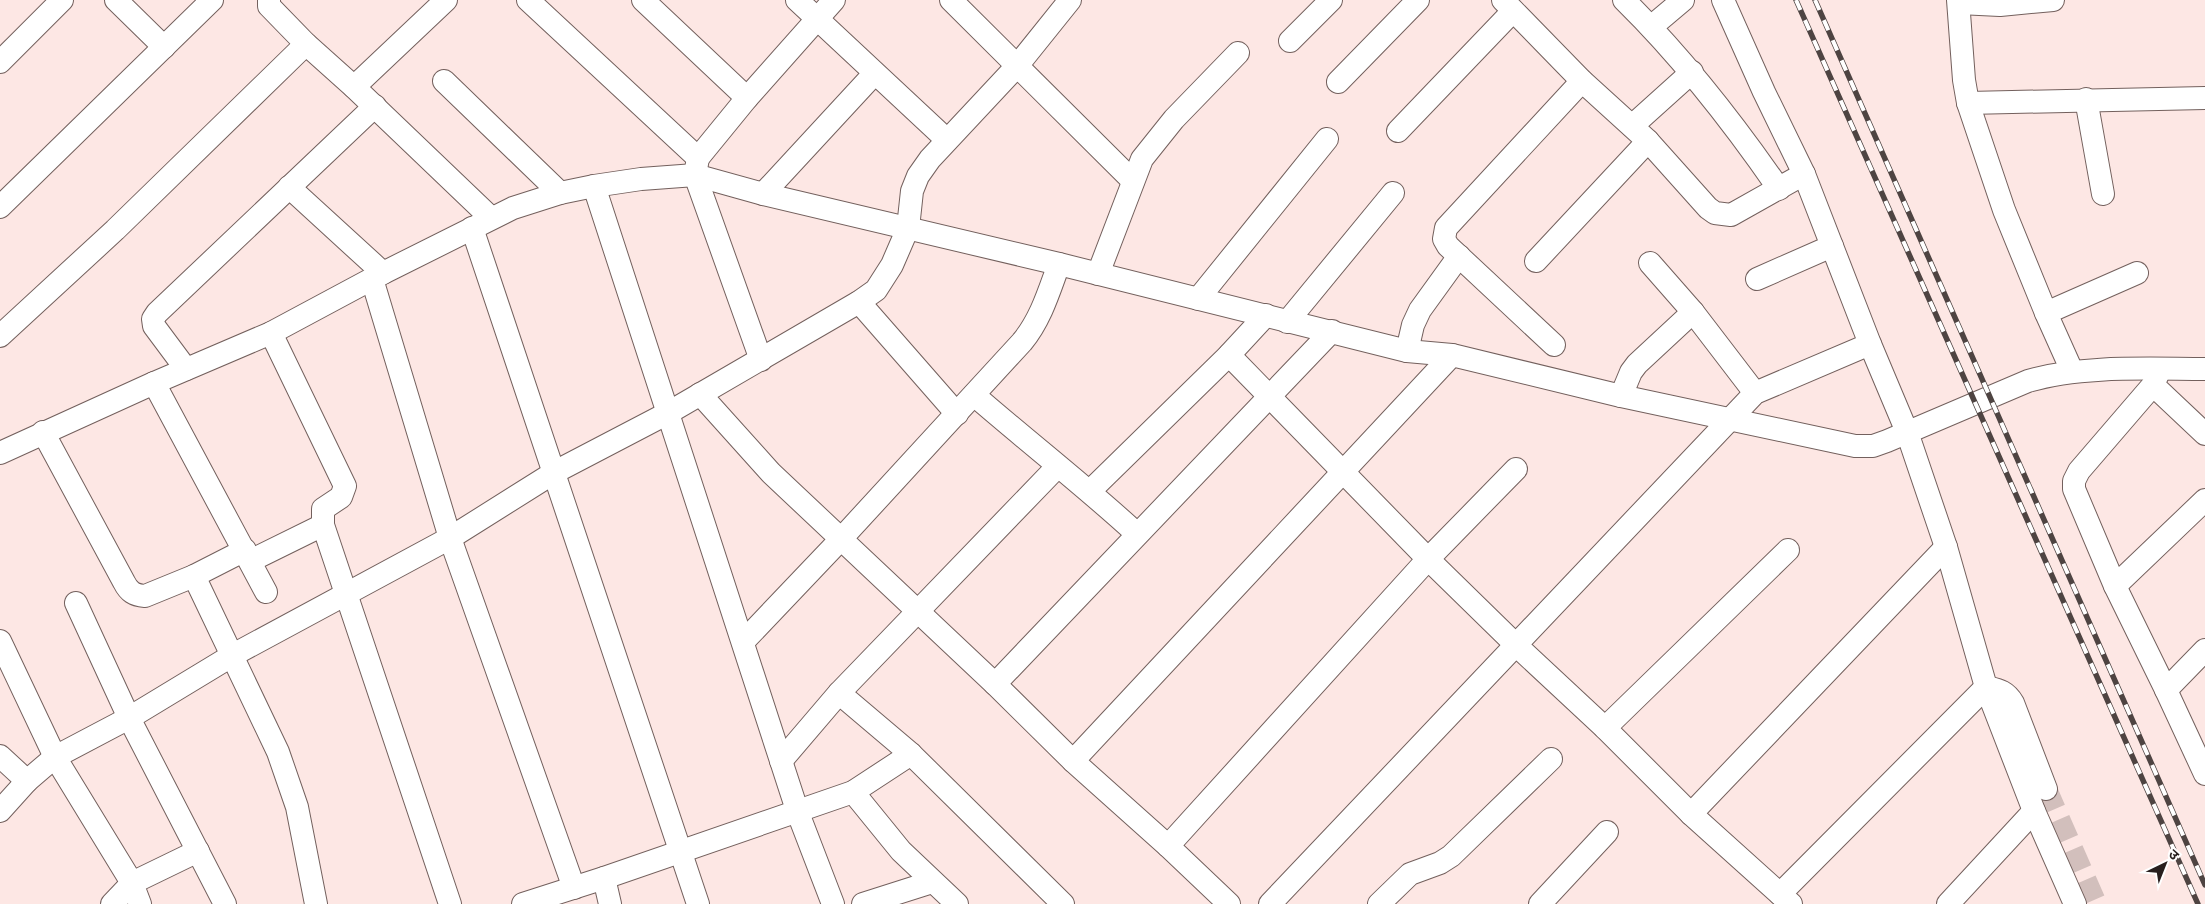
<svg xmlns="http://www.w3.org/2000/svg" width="2205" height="904" font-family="'Space Grotesk','Noto Sans Devanagari',sans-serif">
<rect width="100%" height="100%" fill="#fde7e4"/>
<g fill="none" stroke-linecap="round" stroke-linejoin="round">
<!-- minor-tunnel -->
<path stroke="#d2bfbc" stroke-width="22" stroke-dasharray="22 11" stroke-linecap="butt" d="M2046,789L2096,904"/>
<!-- minor casing -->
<g stroke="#73605d" stroke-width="24">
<g id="minor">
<path d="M116,0L164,47"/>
<path d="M269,0V6L306,44L354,87L491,218"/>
<path d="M528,0L698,158L695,175L761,360"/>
<path d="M643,0L747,98"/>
<path d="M797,0L947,140"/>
<path d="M951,0L1133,181"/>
<path d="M1503,0L1582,81L1648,141L1708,208L1715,213L1731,215L1804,174"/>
<path d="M1624,0C1683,58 1732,121 1779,189"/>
<path d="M1723,0L1764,92L1804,174L1870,344L1907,432L1946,547L1986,687L2034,811L2075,904"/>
<path d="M1958,0L1964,80L1968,103L2004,210L2046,313L2072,371"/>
<path d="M1959,3L2000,5L2053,0"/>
<path d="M1651,27L1683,0"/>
<path d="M1290,41L1331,0"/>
<path d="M0,62L62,0"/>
<path d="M444,81L560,193"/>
<path d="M1338,82L1418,0"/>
<path d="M354,87L446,0"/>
<path d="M2086,99L2103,194"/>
<path d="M1968,103L2205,98"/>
<path d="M1632,126L1692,72"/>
<path d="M1398,131L1513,11"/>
<path d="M698,158L747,98L834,0"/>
<path d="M594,186L798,813L833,904"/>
<path d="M289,187L383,273"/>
<path d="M763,194L874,74"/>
<path d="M0,207L212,0"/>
<path d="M472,228L698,904"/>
<path d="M1536,261L1648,141"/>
<path d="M1650,263L1693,312L1755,393"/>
<path d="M1098,274L1142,159L1174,119L1238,53"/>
<path d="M372,279L450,538L574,888"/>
<path d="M1757,279L1832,246"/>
<path d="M1198,299L1327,139"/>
<path d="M859,302L957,414"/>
<path d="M2046,313L2137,273"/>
<path d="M1287,322L1393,193"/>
<path d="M271,333L345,486L341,497L323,509V525L450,904"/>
<path d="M0,336L115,230L306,44"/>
<path d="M1554,345L1448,246L1444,239L1446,228L1582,81"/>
<path d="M1407,351L1413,325L1420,310L1459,256"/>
<path d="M1229,355L1428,559L1517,646L1605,728L1691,814L1791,904"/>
<path d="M186,369L154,326L153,319L157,313L375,106"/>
<path d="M2159,372L2153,385L2205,434"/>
<path d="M154,383L266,592"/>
<path d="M2153,385L2079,471L2074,481V489L2115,586L2166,690L2205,774"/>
<path d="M700,394L771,473L995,684L1073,761L1168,846L1229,904"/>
<path d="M974,395C1028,442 1085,486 1137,534"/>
<path d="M1621,396L1631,372L1637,364L1693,312"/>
<path d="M43,432L124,582C129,592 134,595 145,596L194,576L245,550"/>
<path d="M0,453L154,383L271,333L383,273L513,208L560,193L594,186L641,179L695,175L763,194L1059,264L1407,351L1452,355L1621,396L1855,446H1873L1887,441L2028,381C2081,365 2150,369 2205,369"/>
<path d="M1090,491L1229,355L1266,315"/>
<path d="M250,561L323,525"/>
<path d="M194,576L278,752L297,807L316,904"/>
<path d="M2115,586L2205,500"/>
<path d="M76,603L129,718L225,904"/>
<path d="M0,641L55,757L132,883L140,904"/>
<path d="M743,642L841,539L1022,342C1041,319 1049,291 1059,264"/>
<path d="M995,684L1332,331"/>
<path d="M2166,690L2205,650"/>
<path d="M839,693L911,754L1063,904"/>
<path d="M1605,728L1788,550"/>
<path d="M0,756L27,781"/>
<path d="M781,761L839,693L1057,467"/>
<path d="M1073,761L1452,355"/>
<path d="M853,792L901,851L957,904"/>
<path d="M0,811L27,781L55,757L129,718L233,655L450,538L555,472L668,413L859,302L876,290L892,265L908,228L912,191L918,176L930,159L1017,66L1070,0"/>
<path d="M1691,814L1946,547"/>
<path d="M1168,846L1428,559L1516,469"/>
<path d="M604,878L610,904"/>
<path d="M1780,894L1986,687C1999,690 2006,691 2013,703L2046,789"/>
<path d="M112,904L132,883L198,851"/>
<path d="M523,904L604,878L853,792L911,754"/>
<path d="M863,904L932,882"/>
<path d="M1270,904L1755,393L1870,344"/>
<path d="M1379,904L1410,874L1440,863L1451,856L1551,759"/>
<path d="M1540,904L1607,832"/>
<path d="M1948,904L2034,811"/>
</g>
</g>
<!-- minor -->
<use href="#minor" stroke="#fff" stroke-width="22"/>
<!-- rail casing -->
<g stroke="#4e4442" stroke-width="5.5">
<g id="rail">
<path d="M1796,0L2198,904"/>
<path d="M1815,0L2205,885"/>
</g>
</g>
<!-- rail -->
<use href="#rail" stroke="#fff" stroke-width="4" stroke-dasharray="11" stroke-linecap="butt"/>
</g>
<!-- north arrow -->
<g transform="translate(2165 864) rotate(43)" stroke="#ffffff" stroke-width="4" paint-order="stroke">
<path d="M0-4L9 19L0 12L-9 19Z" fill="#271f1e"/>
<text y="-8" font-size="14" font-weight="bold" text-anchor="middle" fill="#271f1e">उ</text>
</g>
</svg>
